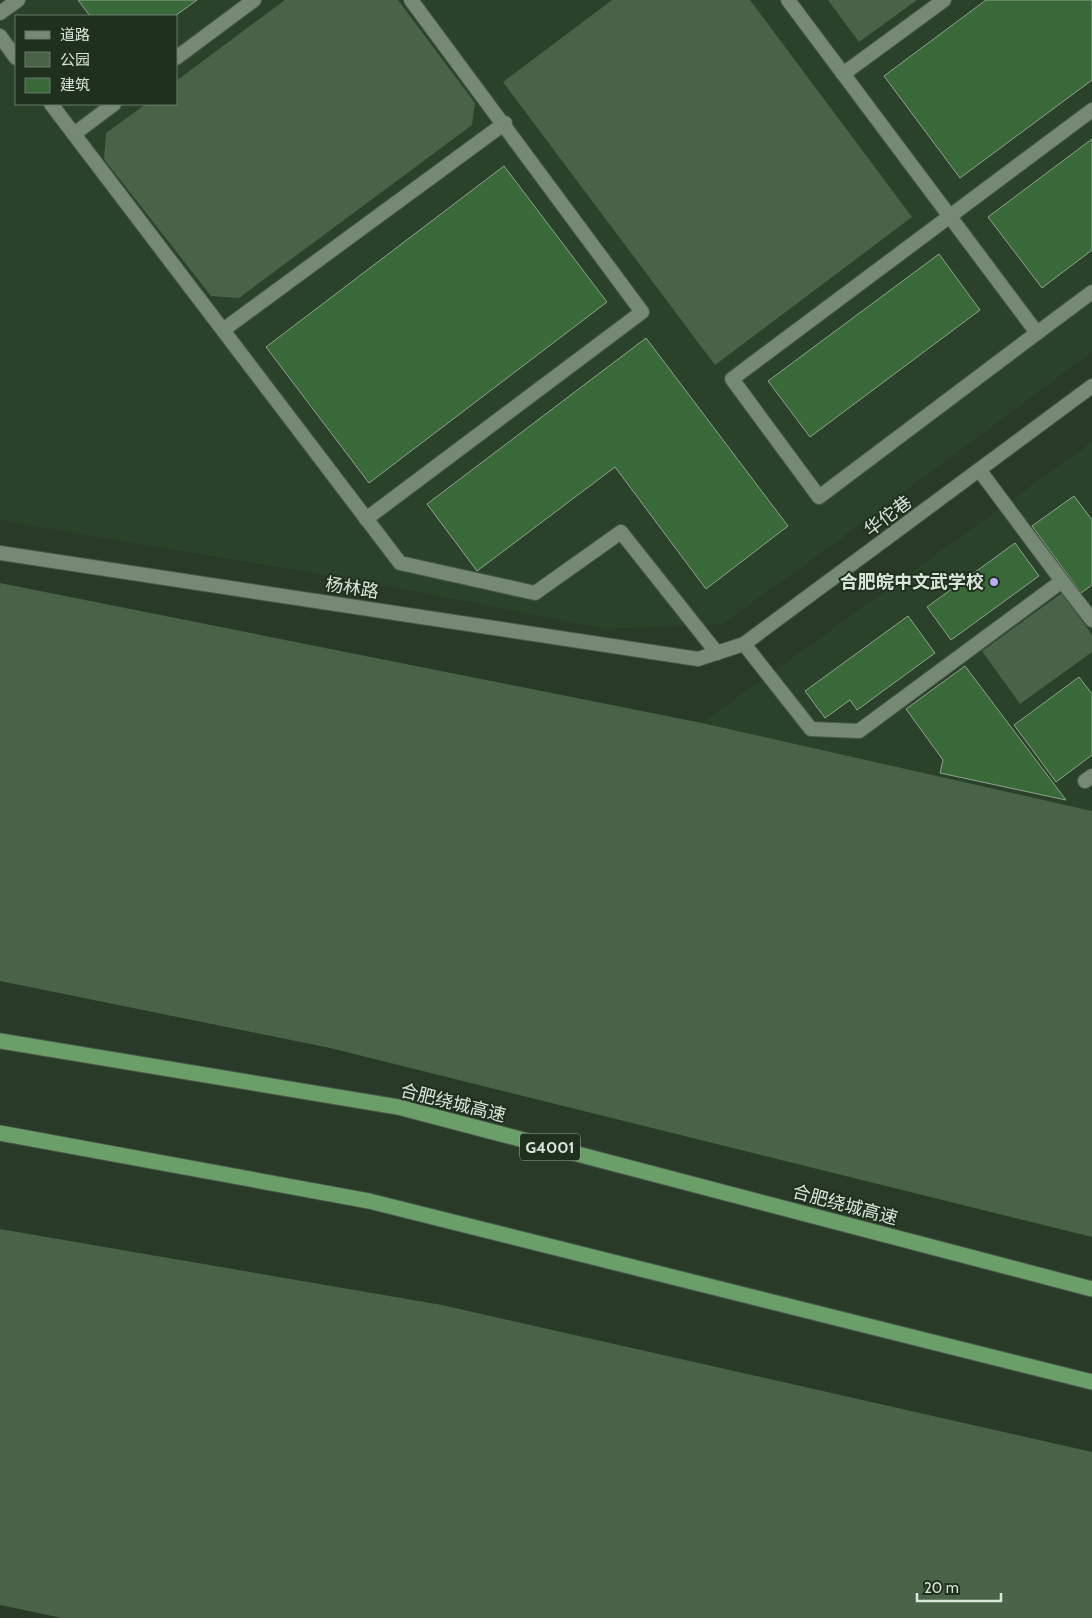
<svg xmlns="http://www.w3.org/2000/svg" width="1092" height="1618" font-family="Cabin,'Noto Sans SC',sans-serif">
<rect width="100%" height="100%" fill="#293a28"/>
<!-- built -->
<g fill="#2b422a" fill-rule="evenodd">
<path d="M0,0H1092V352L831,546L722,624L606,629L383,585L0,520ZM16,16H176V104H16Z"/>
<path d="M1092,442V811L702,723Z"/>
</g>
<!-- green -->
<g fill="#486347">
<path d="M285,0H398L475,103L472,125L239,298L211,296L104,159L106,133L146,104H176V81Z"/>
<path d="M612,0H750L912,217L715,365L503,82Z"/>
<path d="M828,0H917L859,42Z"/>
<path d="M0,583L702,723L1092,811V1237L330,1048L0,981Z"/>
<path d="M1062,593L1092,635V652L1020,704L982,651Z"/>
<path d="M0,1229L442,1305L1092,1452V1618H62L0,1605Z"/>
</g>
<!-- building -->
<g fill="#396839" stroke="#8ea38d">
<path d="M78,0H197L175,16H90Z"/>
<path d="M986,0H1092V80L960,178L884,76Z"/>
<path d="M1092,139V250L1042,288L988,217Z"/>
<path d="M504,166L607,302L369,483L266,347Z"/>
<path d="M939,254L980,310L810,437L768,381Z"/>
<path d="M646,338L788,526L706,589L615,467L477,571L427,504Z"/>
<path d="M1074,496L1092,520V585L1081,593L1032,526Z"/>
<path d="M1015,543L1039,576L951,640L927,607Z"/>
<path d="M908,616L935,653L857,710L850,700L825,718L805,691Z"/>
<path d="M965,666L1066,800L940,773L943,760L906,709Z"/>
<path d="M1079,677L1092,694V755L1056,782L1014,725Z"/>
</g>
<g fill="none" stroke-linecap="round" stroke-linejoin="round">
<!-- service casing -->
<g stroke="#495849" stroke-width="16">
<g id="service">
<path d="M788,0L1037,333L1092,292"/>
<path d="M0,13L18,0"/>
<path d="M0,36L16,58"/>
<path d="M176,58L254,0"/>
<path d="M843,74L944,0"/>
<path d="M51,104L400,563L535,593L621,532L717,653"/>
<path d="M74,134L114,104"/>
<path d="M223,330L505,123"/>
<path d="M1037,333L819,497L732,379L1092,110"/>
<path d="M980,471L1062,581"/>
<path d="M366,519L642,312L411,0"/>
<path d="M744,644L811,729L859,731L1062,581L1092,620"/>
<path d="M1085,781L1092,776"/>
</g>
</g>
<!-- minor casing -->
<g stroke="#495849" stroke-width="16">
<path id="minor" d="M698,659L744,644L1092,386"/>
</g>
<!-- tertiary casing -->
<g stroke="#495849" stroke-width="16">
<path id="tertiary" d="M0,553L698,659"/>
</g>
<!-- motorway casing -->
<g stroke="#495849" stroke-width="17">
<g id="motorway">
<path d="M0,1041L398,1107L1092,1289"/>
<path d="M0,1133L369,1201L1092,1382"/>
</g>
</g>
<!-- service -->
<use href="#service" stroke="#758974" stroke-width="14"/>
<!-- minor -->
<use href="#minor" stroke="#758974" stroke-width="14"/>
<!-- tertiary -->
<use href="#tertiary" stroke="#758974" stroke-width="14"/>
<!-- motorway -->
<use href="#motorway" stroke="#6b9f6a" stroke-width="15"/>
</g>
<!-- markers -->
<circle fill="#bbaaf6" stroke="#1f301f" stroke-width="2" cx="994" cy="582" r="5"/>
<g text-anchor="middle" stroke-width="4" stroke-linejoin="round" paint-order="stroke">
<!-- shield labels -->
<rect fill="#1f301f" stroke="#a2afa2" stroke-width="1" x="520" y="1133.5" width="60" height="27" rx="4"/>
<g font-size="16" font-weight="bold" fill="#dae5da">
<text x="550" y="1153">G4001</text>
</g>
<!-- street labels -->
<g font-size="18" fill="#dae5da" stroke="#1f301f">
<text transform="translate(888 516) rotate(-37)" y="6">华佗巷</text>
<text transform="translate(352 588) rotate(9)" y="6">杨林路</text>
<text transform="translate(453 1103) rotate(14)" y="6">合肥绕城高速</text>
<text transform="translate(845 1205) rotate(15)" y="6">合肥绕城高速</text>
</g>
<!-- poi labels -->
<g font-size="18" font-weight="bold" fill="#dae5da" stroke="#1f301f" text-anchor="end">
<text x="984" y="588">合肥皖中文武学校</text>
</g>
</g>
<!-- legend -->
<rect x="15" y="15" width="162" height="90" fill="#1f301f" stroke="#6a786a"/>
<rect x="25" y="31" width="25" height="8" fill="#758974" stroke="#6a786a"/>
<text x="60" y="40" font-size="15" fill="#dae5da">道路</text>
<rect x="25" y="52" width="25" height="15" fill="#486347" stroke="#6a786a"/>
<text x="60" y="65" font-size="15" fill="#dae5da">公园</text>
<rect x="25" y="78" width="25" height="15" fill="#396839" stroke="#6a786a"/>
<text x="60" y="90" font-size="15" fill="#dae5da">建筑</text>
<!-- scale -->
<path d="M917 1593v8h84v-8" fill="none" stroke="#dae5da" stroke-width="2.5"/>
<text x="924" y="1593" font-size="15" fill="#dae5da" stroke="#1f301f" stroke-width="4" paint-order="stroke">20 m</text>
</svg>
